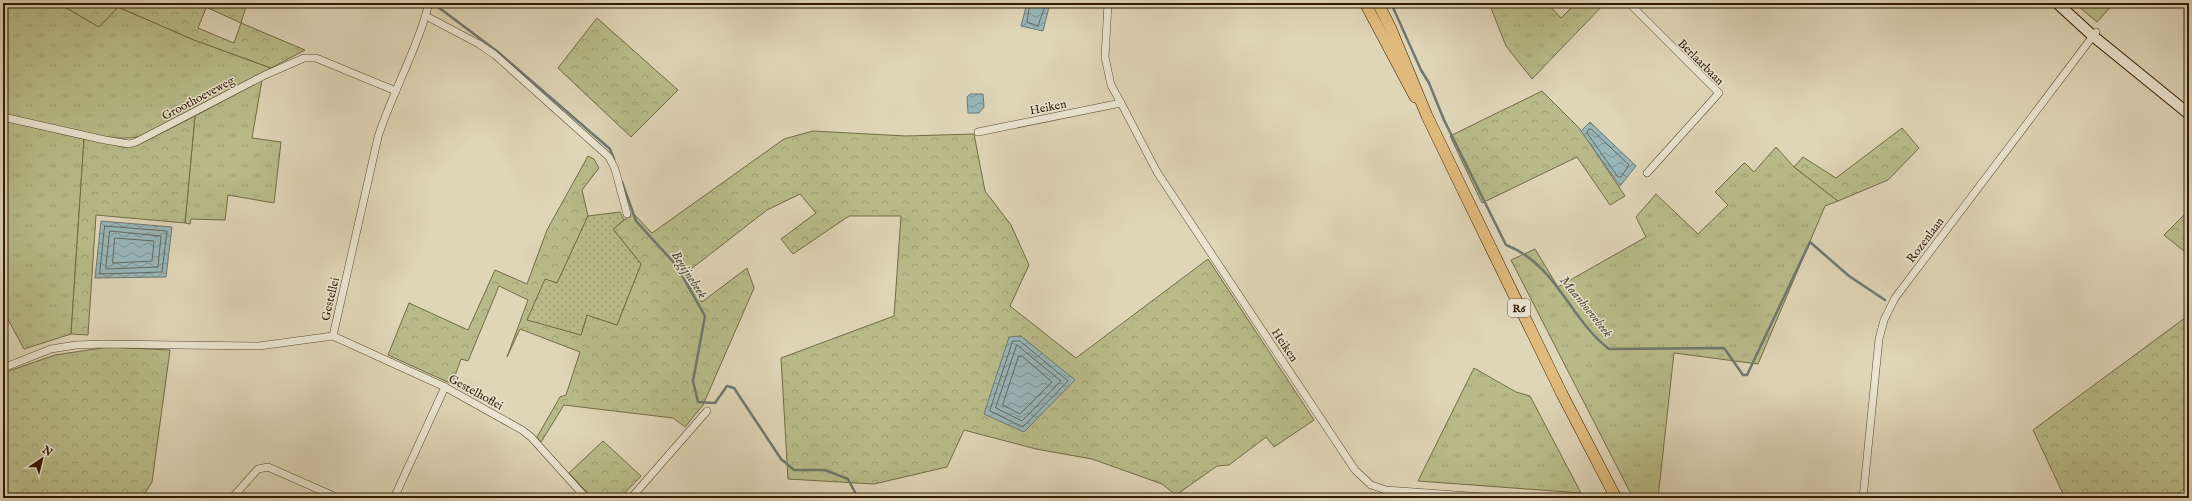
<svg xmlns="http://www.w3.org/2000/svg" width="2192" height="501" font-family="'IM FELL English',serif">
<defs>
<pattern id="grass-tufts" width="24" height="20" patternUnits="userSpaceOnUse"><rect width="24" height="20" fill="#b8bb89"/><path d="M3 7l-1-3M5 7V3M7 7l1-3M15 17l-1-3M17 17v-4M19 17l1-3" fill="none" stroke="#9fa075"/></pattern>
<pattern id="forest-crowns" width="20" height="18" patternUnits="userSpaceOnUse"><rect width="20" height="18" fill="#b8bb89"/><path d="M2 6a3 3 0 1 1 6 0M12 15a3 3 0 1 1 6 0" fill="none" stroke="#9fa075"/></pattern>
<pattern id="park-dots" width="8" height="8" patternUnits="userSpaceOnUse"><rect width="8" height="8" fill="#b8bb89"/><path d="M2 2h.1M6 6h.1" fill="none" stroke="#9fa075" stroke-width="1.8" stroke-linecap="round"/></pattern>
<pattern id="water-waves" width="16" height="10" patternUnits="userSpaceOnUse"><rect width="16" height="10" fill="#98b6b9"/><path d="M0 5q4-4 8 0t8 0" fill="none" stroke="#7d9394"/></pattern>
</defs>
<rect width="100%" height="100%" fill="#dfd5b7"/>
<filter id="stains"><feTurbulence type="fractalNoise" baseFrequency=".005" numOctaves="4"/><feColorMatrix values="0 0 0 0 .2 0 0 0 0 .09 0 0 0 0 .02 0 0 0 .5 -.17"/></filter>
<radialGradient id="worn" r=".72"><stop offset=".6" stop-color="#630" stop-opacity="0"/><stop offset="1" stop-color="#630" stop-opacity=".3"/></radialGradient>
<!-- grass -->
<g fill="url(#grass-tufts)" stroke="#746b46">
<path d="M3,3H58L99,27L118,7L194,40L271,68L138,137C104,143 39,123 3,115Z"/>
<path d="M197,3H247L241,23Z"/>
<path d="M1489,3H1547L1561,18L1576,3H1605L1532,79L1506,46Z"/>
<path d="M2080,3H2114L2097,22L2078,6Z"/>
<path d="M262,80L252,138L281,142L274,203L228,195L225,220L191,219L190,224L185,223L195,116Z"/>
<path d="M3,120L84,139L71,334L24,349L3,310Z"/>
<path d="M1776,147L1794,167L1838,201L1825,206L1758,364L1674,353L1658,498H1633L1511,260L1535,249L1558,287L1646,237L1636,217L1656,194L1698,234L1728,205L1715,192L1743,164L1745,163L1754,172Z"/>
<path d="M1474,368L1516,392L1530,396L1581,493L1418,481Z"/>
</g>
<!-- forest -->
<g fill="url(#forest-crowns)" stroke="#746b46">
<path d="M58,3H197L206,8L198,28L234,43L241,23L305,50L271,68L194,40L118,7L99,27Z"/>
<path d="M597,18L678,90L631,137L558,68Z"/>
<path d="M1542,91L1580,129L1625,196L1610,205L1577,157L1482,203L1450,136Z"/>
<path d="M195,116L185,223L96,215L88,335L71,334L84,139L124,147L138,145Z"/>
<path d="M1902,128L1919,148L1888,180L1838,201L1794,167L1803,157L1836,178Z"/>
<path d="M813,131L906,136L974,134L985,191L1011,225L1029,265L1010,306L1076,358L1208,259L1314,420L1274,447L1266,437L1229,465L1217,466L1176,495L1162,484L1092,459L1036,449L964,430L947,467L874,484L788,479L781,358L894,316L901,216H849L793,254L781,239L816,213L800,194L767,210L682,276L702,302L747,268L754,288L703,405L685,427L673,418L564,405L541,442L537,437L560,397L566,395L580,352L520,329L507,357L528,300L499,286L468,361L461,359L452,384L388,355L409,303L468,330L495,270L527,284L547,230L588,156L594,159L599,168L582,190L588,216L557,284L527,319L581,335L587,315L617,325L641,264L613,229L633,213L652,233L784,139Z"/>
<path d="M2189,210V255L2164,235Z"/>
<path d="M2189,315V486L2174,498H2065L2033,430Z"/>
<path d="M109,347L170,350L152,482L142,498H3V373L55,355Z"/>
<path d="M603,441L641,476L620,498H592L569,473Z"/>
</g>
<!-- park -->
<path fill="url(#park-dots)" stroke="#746b46" d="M620,212L624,220L613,229L641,264L617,325L587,315L581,335L527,320L545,279L557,283L588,216Z"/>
<!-- water -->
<g fill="url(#water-waves)" stroke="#6f7870">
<path d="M1027,3H1050L1043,31L1021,26Z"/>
<path d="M970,94H983L984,107L979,113H968L967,97Z"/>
<path d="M1590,122L1636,166L1620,186L1581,131Z"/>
<path d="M101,221L172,227L166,277L95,278Z"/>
<path d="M1021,336L1075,380L1024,432L984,414L1009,337Z"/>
</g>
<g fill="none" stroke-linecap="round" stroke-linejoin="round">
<!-- shore -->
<g stroke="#64685e" stroke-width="1">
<path d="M1030,3L1027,22L1038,26L1046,3"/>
<path d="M1589,129H1591L1629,165L1621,177H1618L1587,133Z"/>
<path d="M105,226L167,231L162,272L100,274Z"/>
<path d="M110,231L161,236L158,267L106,269Z"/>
<path d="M115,238L154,241L152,261L113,263Z"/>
<path d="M1013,341H1020L1068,381L1023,427L990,411Z"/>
<path d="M1017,345L1061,381L1022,421L996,408Z"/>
<path d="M1019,356H1022L1052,382L1020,414L1003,405Z"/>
</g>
<!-- stream -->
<g stroke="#6f7870" stroke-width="2.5">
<path d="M439,3L438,7L498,52L610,149L614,159"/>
<path d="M1391,3L1421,70L1429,83L1444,120L1506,245C1556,264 1569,318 1609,349L1724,348L1743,375H1747L1810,242L1849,276L1885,300"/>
<path d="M622,182L636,221L676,265L705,316L693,381L698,402L715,403L727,386L734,388L781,459L794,470H825L848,479L858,498"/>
</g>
<!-- street casing -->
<g stroke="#5c4a2f" stroke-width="8">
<g id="street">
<path d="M1108,3L1105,57L1111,85L1121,103L1157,172L1355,470L1371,485L1386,490L1497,498"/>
<path d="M1629,3L1719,93L1647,173"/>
<path d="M426,16L479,44L495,55L609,157L615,169L627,214"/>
<path d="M3,117L105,140L129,144L136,142L265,75L304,58H316L396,91"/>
<path d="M978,132L1121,103"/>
<path d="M333,336L378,137C393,91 417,50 429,3"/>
<path d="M3,368L51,349L76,345L103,344L259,346L333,336L445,387L522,430L531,437L586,498"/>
<path d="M232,498L258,469L268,467L338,498"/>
<path d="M394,498L445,387"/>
<path d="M631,498L707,411"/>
<path d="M1863,498L1879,339L1884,320L1895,298L2096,32"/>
<path d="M2178,498L2189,490"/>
</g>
</g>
<!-- secondary casing -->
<g stroke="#311b02" stroke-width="12">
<path id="secondary" d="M2057,3L2093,36L2189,114"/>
</g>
<!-- primary casing -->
<g stroke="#311b02" stroke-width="12">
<g id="primary">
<path d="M1365,3L1415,97"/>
<path d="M1378,3L1391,29L1427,116L1455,174L1562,394L1616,498"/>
</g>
</g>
<!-- street -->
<use href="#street" stroke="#eae4d0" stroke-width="7"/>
<!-- secondary -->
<use href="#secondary" stroke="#eae4d0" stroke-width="10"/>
<!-- primary -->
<use href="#primary" stroke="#e0ba7c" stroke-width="11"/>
</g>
<g text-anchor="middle" stroke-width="3" stroke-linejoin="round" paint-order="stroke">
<!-- shield labels -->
<rect fill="#eae4d0" stroke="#685740" stroke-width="1" x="1508" y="299" width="22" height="18" rx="3"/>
<g font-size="11" font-weight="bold" fill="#311b02">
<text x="1519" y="312">R6</text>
</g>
<!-- street labels -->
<g font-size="12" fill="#311b02" stroke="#eae4d0">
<text transform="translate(1701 62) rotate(45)" y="4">Berlaarbaan</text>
<text transform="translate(198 98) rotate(-28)" y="4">Groothoeveweg</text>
<text transform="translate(1048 107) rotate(-11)" y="4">Heiken</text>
<text transform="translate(1925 240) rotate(-53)" y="4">Rozenlaan</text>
<text transform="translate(330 299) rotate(-77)" y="4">Gestellei</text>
<text transform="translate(1285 345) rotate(56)" y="4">Heiken</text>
<text transform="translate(476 392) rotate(29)" y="4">Gestelhoflei</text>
</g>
<!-- water labels -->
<g font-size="13" font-style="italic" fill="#504a39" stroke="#eae4d0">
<text transform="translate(690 274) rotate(57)" y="5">Begijnebeek</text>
<text transform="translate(1587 306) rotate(51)" y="5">Maanhoevebeek</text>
</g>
</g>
<!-- margin -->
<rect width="2192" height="501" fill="none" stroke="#dfd5b7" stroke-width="16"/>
<rect x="4" y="4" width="2184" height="493" fill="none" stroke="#311b02" stroke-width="2"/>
<rect x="8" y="8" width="2176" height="485" fill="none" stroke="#311b02"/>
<!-- north arrow -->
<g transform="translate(42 459) rotate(35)" stroke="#eae4d0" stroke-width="3" paint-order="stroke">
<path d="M0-3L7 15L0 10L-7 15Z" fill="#311b02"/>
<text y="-6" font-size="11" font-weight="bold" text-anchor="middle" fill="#311b02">N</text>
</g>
<rect width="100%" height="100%" filter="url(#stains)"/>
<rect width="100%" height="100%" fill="url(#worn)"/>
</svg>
